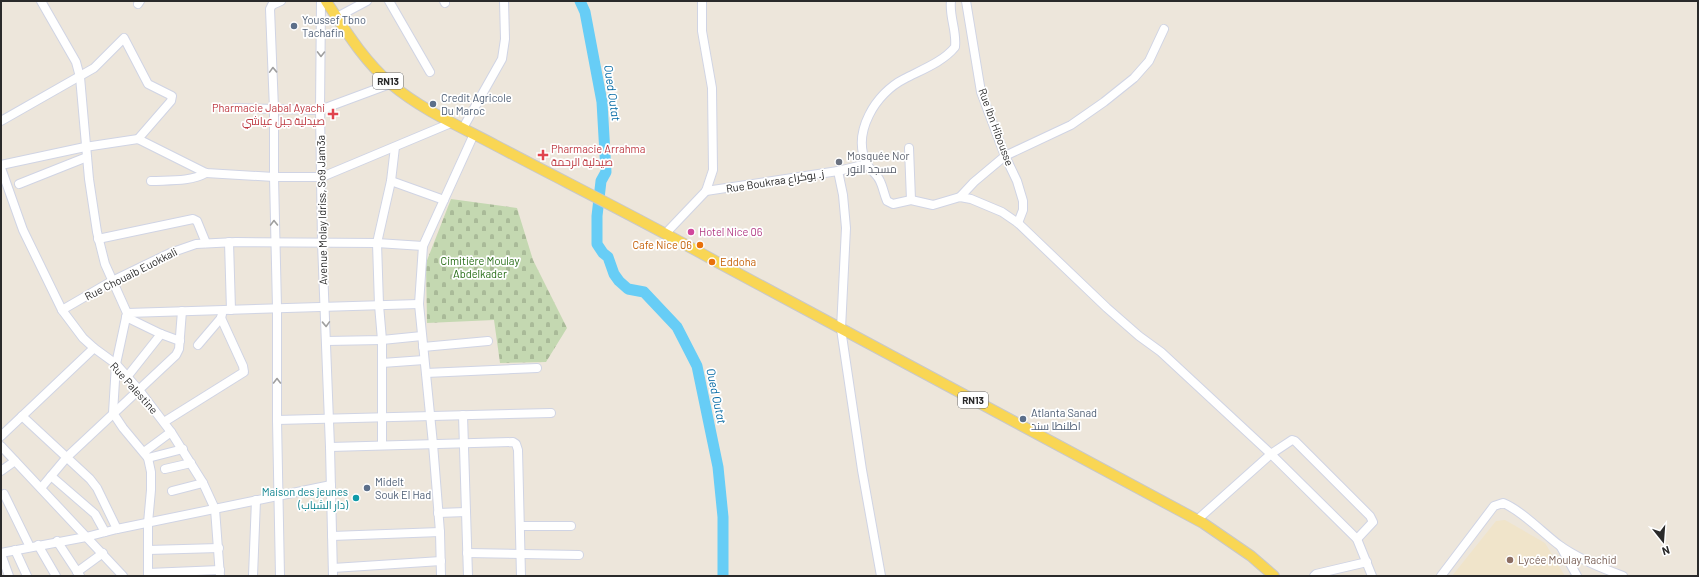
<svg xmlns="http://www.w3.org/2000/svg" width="1699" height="577" font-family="Barlow,Cairo,sans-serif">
<defs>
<pattern id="cemetery-stones" width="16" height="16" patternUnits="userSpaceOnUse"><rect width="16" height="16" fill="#c4d8b1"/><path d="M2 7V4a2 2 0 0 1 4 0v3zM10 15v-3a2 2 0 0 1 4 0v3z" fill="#a9ba98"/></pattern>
</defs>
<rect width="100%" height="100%" fill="#ede6db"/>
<!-- education -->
<path fill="#f0e4ca" d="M1505,520L1545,543L1565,576H1452L1496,521Z"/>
<!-- cemetery -->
<path fill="url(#cemetery-stones)" d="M451,199L517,208L533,260L567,328L546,362L500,363L494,320L427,323L426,263Z"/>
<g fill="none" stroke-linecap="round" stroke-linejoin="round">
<!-- river -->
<path stroke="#67cdf6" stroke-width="11" d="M580,1L585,12L602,102L606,172L601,181L597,216V244L603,253L608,257L614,274L619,281L628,289L644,292L677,327L697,366L718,467L723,517V576"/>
<!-- minor casing -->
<g stroke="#d0d4e4" stroke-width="10">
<g id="minor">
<path d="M41,1L76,62L80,77L89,179L97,232L105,264L127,313L116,364L113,413L123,428L148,458L151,472V490L148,523V576"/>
<path d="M321,1L320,110L322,243L330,447L333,576"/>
<path d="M389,1L430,72"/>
<path d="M444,1L445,3"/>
<path d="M951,1C949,16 957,31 955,47C943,62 921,70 904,79C876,93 851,133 867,164C870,170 877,174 880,181C883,187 884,194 887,201L893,204L911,200L933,205L960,197L971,199L1002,212L1018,223L1107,308L1139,336L1161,352L1271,454L1357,539L1372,576"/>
<path d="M966,1L981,92L1005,156L1017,181L1023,201V210L1018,223"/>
<path d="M138,4L140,1"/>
<path d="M337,17L367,1"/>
<path d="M235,108L320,110L390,84"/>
<path d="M1,121L94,68L124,38L148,84L172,96L171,101L138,139"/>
<path d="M463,128L502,59L505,39L504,1"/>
<path d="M909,148L911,200"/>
<path d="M1,165L85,147L138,139L206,173L274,177H322L451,123"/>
<path d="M1,168L23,230L62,310L83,338L94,348L116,364L139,390L171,432L203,483L215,509L220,576"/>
<path d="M838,171L843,195L846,228L841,329L862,470L881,576"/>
<path d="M151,181C169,180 190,182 206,173"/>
<path d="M391,181L444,200"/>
<path d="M19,184L87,157"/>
<path d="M706,191L838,171L867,164"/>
<path d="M960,197L974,182L1005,156L1071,125L1104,102L1134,78L1149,61L1164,29"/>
<path d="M666,233L706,191L713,170L712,88L702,31V1"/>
<path d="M98,239L193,219L197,221L206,243"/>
<path d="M229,242L231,310"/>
<path d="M62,310L112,281L170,253L196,244L236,242L377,243L423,246"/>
<path d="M127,313L419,304"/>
<path d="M126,317L161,334L180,341"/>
<path d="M326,341L382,340L422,336"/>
<path d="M198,345L221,318L222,314"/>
<path d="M423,347L488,341"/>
<path d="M382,363L424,360"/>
<path d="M426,373L537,368"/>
<path d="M127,377L161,334"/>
<path d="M463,415L468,576"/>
<path d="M22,416L90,479L97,488L117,529"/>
<path d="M277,420L551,413"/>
<path d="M164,422L244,372L243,366L221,318"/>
<path d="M1,436L94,348"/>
<path d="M382,445V340L379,305L377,243L391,181L395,147"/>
<path d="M1,446L123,576"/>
<path d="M330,447L513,442L516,444L518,450L521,576"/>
<path d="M144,452L171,432"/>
<path d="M148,458L183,449"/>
<path d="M165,469L191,463"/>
<path d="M1,471L15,461"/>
<path d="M51,476L95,514L105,532"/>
<path d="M41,488L67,457L176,355L179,349L182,311"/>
<path d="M172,491L203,483"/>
<path d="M4,494L30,547"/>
<path d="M438,513L466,512"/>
<path d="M1197,520L1271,454L1292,440L1295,441L1370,516L1373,522L1372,523L1357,539"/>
<path d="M520,526H571"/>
<path d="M332,536L440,532"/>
<path d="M57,541L80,576"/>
<path d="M38,545L56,576"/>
<path d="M1561,547L1577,576"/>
<path d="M15,550L27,576"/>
<path d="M148,550L219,548"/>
<path d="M1,553L86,537L117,529L331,485"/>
<path d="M467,553L579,555"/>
<path d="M1,554L9,576"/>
<path d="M333,568L441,561"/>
<path d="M77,572L103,553"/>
<path d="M148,573L220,570"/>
<path d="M253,576L256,500"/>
<path d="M280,576L277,420V308L274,177V109L270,9L272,5L281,1"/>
<path d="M441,576L440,532L433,444L419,304L423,246L474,134"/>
<path d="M1314,576L1316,574L1367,562"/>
<path d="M1441,576L1494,506L1503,503C1521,510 1543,533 1559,545C1578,559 1601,568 1623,576"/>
</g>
</g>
<!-- major casing -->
<g stroke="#c8c8c8" stroke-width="12">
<path id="major" d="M326,1C345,30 364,61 391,84C422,110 459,126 495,145C569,184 644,221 717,262L1203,523L1251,556L1274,576"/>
</g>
<!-- minor -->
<use href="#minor" stroke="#fff" stroke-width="8"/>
<!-- major -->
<use href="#major" stroke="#f9d654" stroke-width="10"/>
</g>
<!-- one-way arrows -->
<defs><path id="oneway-chevron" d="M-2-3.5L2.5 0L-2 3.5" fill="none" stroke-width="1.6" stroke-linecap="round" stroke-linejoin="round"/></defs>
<g stroke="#9f9f9f">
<use href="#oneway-chevron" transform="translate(321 54) rotate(91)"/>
<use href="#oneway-chevron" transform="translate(273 70) rotate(-92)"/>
<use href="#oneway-chevron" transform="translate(274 223) rotate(-91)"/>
<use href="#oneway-chevron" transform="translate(326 324) rotate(88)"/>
<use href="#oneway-chevron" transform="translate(277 381) rotate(-90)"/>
</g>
<!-- markers -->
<g fill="#5c6f8a" stroke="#fff" stroke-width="1.5">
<circle cx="294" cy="26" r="4"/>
<circle cx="433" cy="104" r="4"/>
<circle cx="1023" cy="419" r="4"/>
<circle cx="367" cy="488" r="4"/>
</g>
<g fill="#e0444e" stroke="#fff" stroke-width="1.5">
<path d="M331 108h4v4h4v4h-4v4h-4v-4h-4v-4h4z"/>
<path d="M541 149h4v4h4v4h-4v4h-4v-4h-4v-4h4z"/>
</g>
<circle fill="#6b7280" stroke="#fff" stroke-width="1.5" cx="839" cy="162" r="4"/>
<circle fill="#d1479c" stroke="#fff" stroke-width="1.5" cx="691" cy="232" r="4"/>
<g fill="#e8710a" stroke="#fff" stroke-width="1.5">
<circle cx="700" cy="245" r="4"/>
<circle cx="712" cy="262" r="4"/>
</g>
<circle fill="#0f9aa8" stroke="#fff" stroke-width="1.5" cx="356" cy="498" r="4"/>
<circle fill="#8d6e63" stroke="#fff" stroke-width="1.5" cx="1510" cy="560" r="4"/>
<g text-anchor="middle" stroke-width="3.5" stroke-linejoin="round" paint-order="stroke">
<!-- shield labels -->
<g fill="#fff" stroke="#6a6a6a" stroke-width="1">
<rect x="373" y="73" width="30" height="16" rx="3"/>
<rect x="958" y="392" width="30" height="16" rx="3"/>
</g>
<g font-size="10" font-weight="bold" fill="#2a2a2a">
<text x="388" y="85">RN13</text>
<text x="973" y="404">RN13</text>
</g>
<!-- service labels -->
<g font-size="11" fill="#4e5e75" stroke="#fff" text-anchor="start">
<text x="302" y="24">Youssef Tbno<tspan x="302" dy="13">Tachafin</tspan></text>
<text x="441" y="102">Credit Agricole<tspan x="441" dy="13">Du Maroc</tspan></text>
<text x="1031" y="417">Atlanta Sanad<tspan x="1031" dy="13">اطلنطا سند</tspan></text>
<text x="375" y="486">Midelt<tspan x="375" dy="13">Souk El Had</tspan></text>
</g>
<!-- health labels -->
<g font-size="11" fill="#be3a42" stroke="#fff" text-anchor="end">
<text x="325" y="112">Pharmacie Jabal Ayachi<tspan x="325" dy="13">صيدلية جبل عياشي</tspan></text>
<text x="551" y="153" text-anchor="start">Pharmacie Arrahma<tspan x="551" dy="13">صيدلية الرحمة</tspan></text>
</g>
<!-- street labels -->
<g font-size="11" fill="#2a2a2a" stroke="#fff">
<text transform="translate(996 127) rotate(70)" y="4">Rue Ibn Hibousse</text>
<text transform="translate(775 181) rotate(-9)" y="4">Rue Boukraa ز. بوكراع</text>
<text transform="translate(322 210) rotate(-91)" y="4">Avenue Molay Idriss, So9 Jam3a</text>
<text transform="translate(131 274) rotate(-27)" y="4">Rue Chouaib Euokkali</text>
<text transform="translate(134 388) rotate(48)" y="4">Rue Palestine</text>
</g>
<!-- worship labels -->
<g font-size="11" fill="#5b616d" stroke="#fff" text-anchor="start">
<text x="847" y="160">Mosquée Nor<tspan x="847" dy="13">مسجد النور</tspan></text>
</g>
<!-- hotel labels -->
<g font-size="11" fill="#b23c85" stroke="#fff" text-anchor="start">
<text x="699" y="236">Hotel Nice 06</text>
</g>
<!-- food labels -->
<g font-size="11" fill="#c56008" stroke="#fff" text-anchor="end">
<text x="692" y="249">Cafe Nice 06</text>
<text x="720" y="266" text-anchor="start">Eddoha</text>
</g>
<!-- park labels -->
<g font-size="11" fill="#266c15" stroke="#fff">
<text x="480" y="265">Cimitière Moulay<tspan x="480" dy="13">Abdelkader</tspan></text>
</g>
<!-- culture labels -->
<g font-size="11" fill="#0d838f" stroke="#fff" text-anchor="end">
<text x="348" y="496">Maison des jeunes<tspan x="348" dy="13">(دار الشباب)</tspan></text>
</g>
<!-- education labels -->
<g font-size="11" fill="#785e54" stroke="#fff" text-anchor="start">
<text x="1518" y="564">Lycée Moulay Rachid</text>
</g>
<!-- water labels -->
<g font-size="12" font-style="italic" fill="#056aa4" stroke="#fff">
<text transform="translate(612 93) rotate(82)" y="4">Oued Outat</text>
<text transform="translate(716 396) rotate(78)" y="4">Oued Outat</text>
</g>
</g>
<!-- border -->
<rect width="1699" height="577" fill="none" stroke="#2a2a2a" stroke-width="4"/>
<!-- north arrow -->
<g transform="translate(1663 541) rotate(163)" stroke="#ffffff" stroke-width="3" paint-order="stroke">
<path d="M0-3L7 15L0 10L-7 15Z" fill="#2a2a2a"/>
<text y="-6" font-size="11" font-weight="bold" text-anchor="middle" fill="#2a2a2a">N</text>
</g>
</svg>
